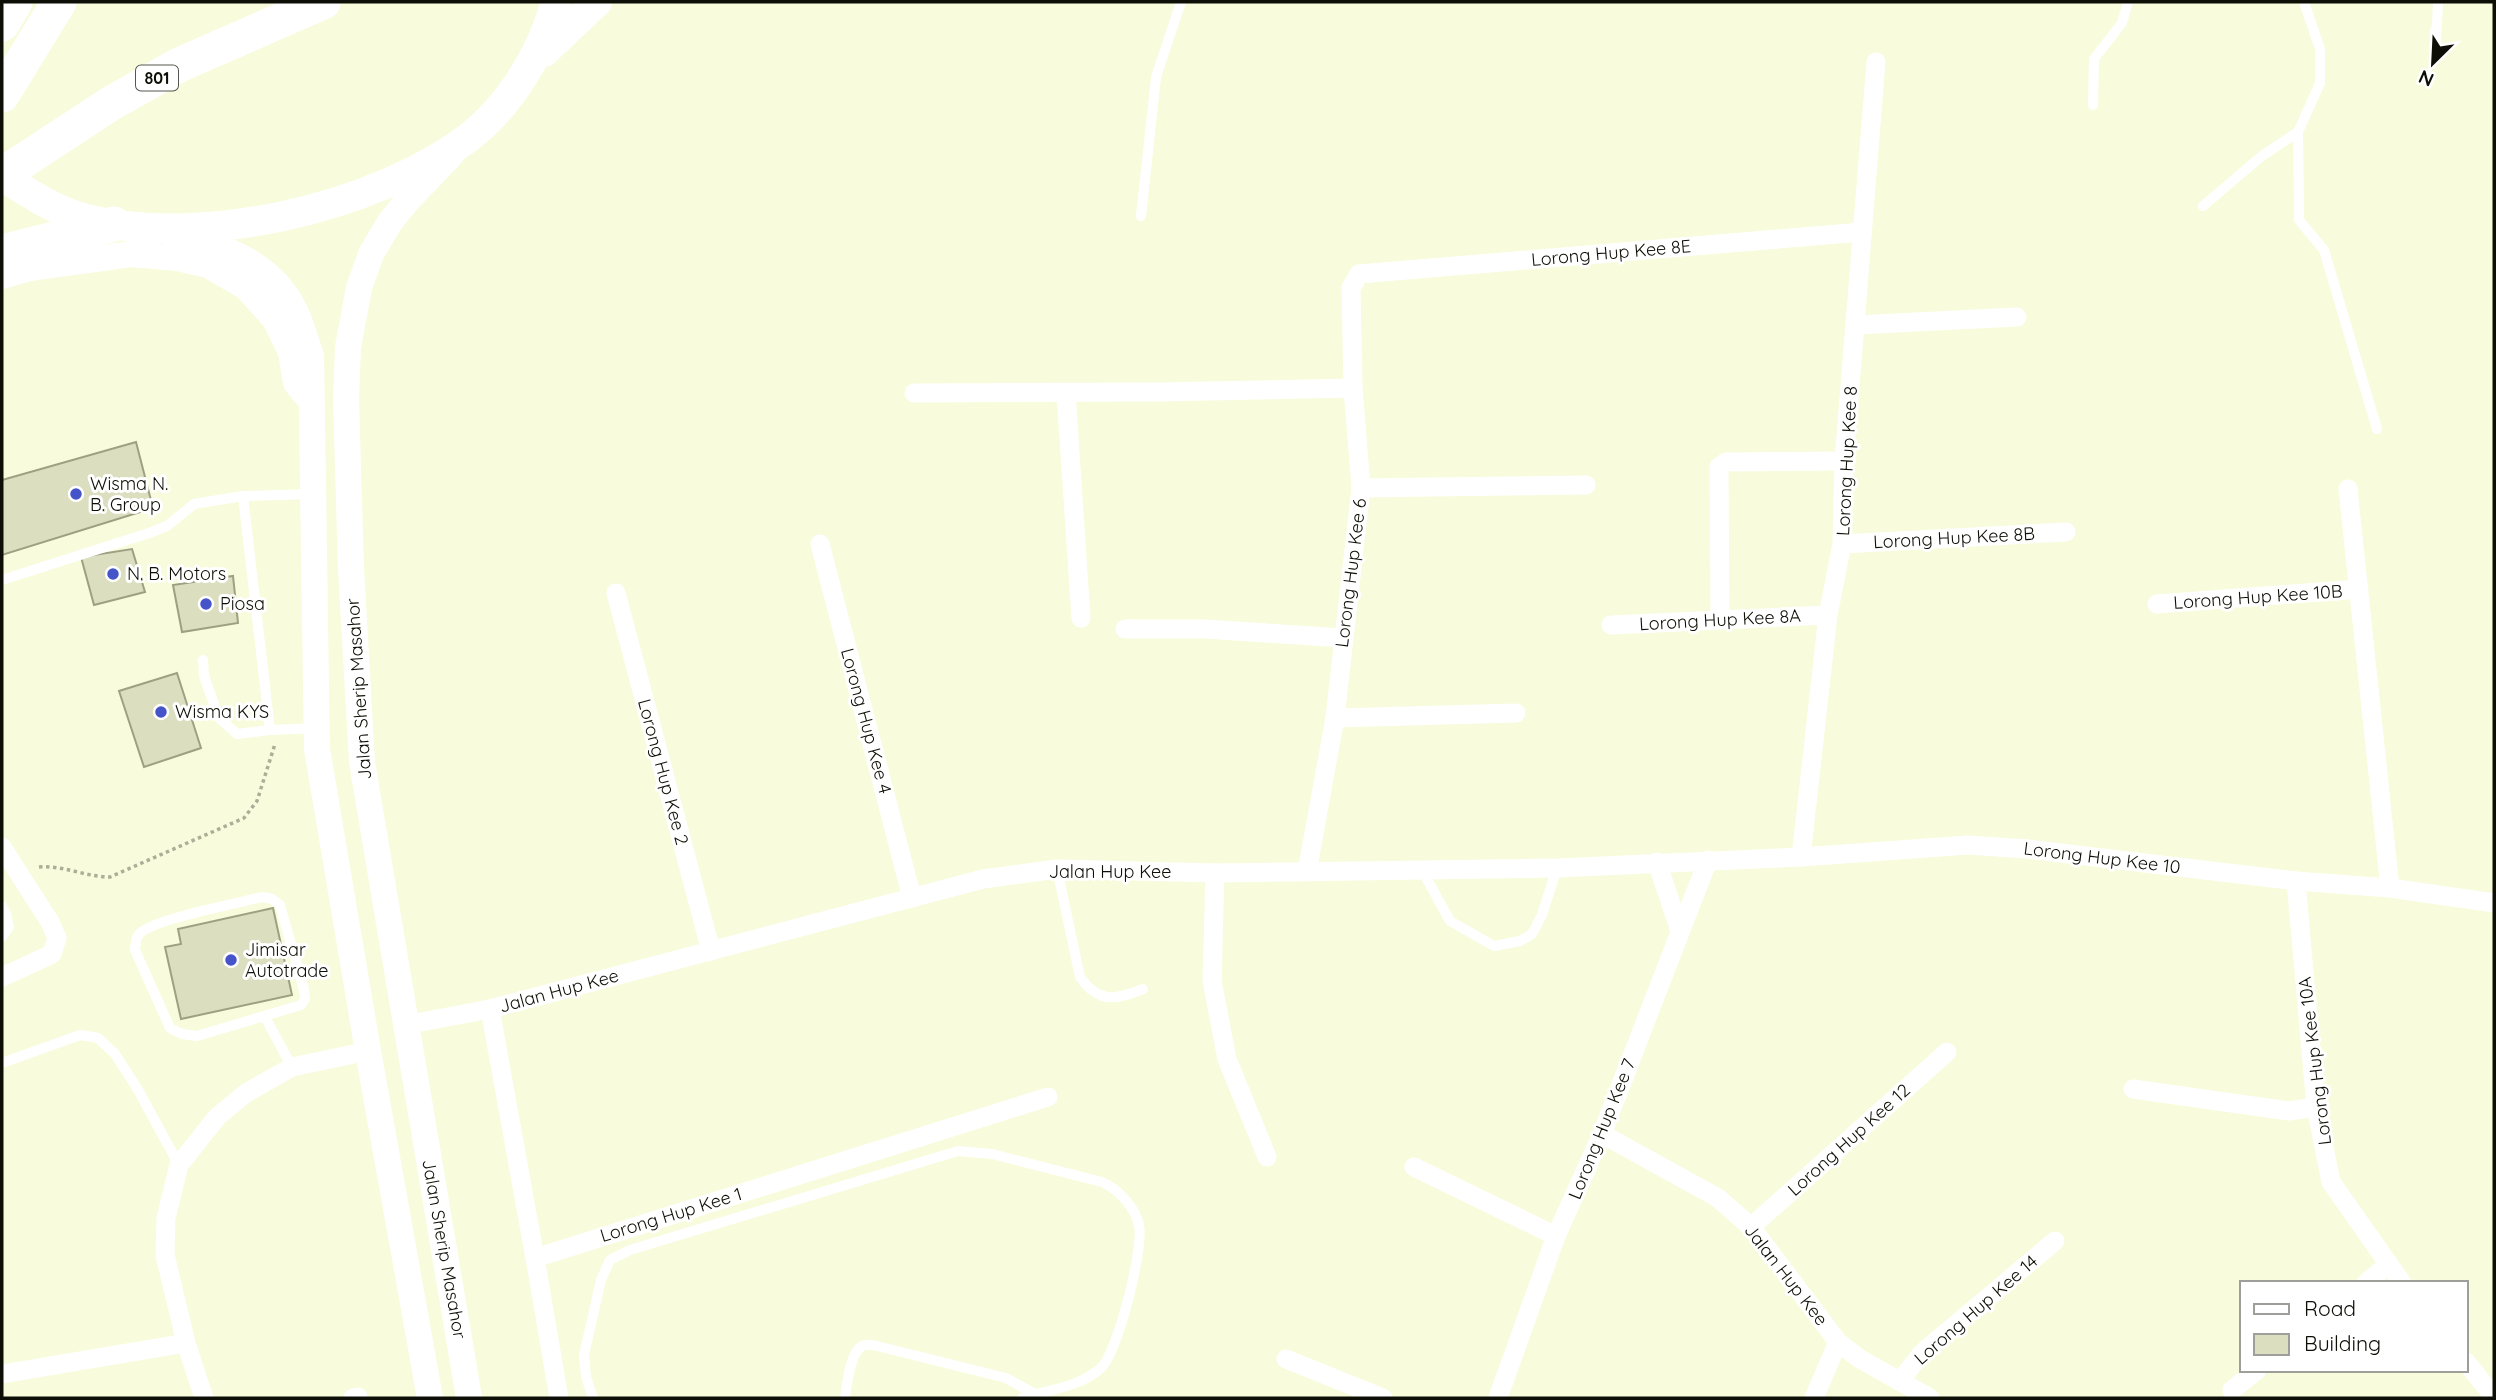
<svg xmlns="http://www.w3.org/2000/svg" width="2496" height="1400" font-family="Quicksand,sans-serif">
<rect width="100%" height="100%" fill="#f8fcdc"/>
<!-- building -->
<g fill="#dbdebf" stroke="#9da083" stroke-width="2">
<path d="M136,442L153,508L2,555V480Z"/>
<path d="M132,549L145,592L94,605L81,557Z"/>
<path d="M233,576L238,623L182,632L173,585Z"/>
<path d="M177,673L201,748L144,767L119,691Z"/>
<path d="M273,908L292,995L181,1019L165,947L181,944L178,929Z"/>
</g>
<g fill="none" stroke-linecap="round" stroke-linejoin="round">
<!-- path -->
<path stroke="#acaf97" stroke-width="3.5" stroke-dasharray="3.5 3.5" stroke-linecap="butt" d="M39,867C63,865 86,877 110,877L244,818L257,801L275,744"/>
<!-- lane -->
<g stroke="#fff" stroke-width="10">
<path d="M2304,2L2320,49V83L2298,132L2299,220L2324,250L2377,429"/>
<path d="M2436,41L2438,2"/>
<path d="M2093,105L2094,59L2122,23L2128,2"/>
<path d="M2203,206L2262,156L2298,132"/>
<path d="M1141,216L1156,77L1181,2"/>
<path d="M243,496L270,730L316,728"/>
<path d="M2,580L149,533L167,526L194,504L243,496L313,494"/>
<path d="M203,660L204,676L219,718L237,734L270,730"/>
<path d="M1057,869L1080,977C1099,1004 1116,1000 1143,989"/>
<path d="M1422,870L1450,921L1494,946L1520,941L1532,934L1542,915L1557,868"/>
<path d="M262,897L272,899L280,905L304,990L305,999L301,1005L197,1036L182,1034L170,1028L135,950C136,945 135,938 139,934C153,919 239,903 262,897Z"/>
<path d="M2,906L6,914L9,927L2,937"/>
<path d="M265,1017L292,1067"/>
<path d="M2,1063L80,1035L98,1038L115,1054L137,1088L179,1165"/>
<path d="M593,1398L586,1377L584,1355L601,1280L610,1260L630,1250L958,1151L992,1154L1102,1182C1118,1189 1135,1207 1139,1225C1144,1248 1118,1352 1101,1368C1080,1387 1048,1390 1022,1398"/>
<path d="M845,1398C847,1385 850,1348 865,1345C869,1344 873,1345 877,1346L1006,1378L1035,1394"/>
</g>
<!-- street -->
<g stroke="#fff" stroke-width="19">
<path d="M1856,325L2017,317"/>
<path d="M914,393L1157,392L1353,388"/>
<path d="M1066,393L1081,618"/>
<path d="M1361,488L1586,485"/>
<path d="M2348,489L2390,888"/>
<path d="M820,544L912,898"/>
<path d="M1842,544L2066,532"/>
<path d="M616,593L711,951"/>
<path d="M2157,604L2359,589"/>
<path d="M1720,620L1719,467L1726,462L1844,461"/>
<path d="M1611,625L1828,615"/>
<path d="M1125,629H1205L1343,638"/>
<path d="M1335,718L1516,713"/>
<path d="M2,847L50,922L57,938L52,954L2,977"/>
<path d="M1801,857L1828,615L1842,544L1844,461L1876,62"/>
<path d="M1657,862L1680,931"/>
<path d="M1307,872L1335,718L1361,488L1353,388L1351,288L1359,274L1862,232"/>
<path d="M1215,873L1212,981L1227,1059L1267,1157"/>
<path d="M2296,881L2316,1107L2331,1182L2402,1283"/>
<path d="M490,1009L535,1258L1048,1097"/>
<path d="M405,1025L490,1009L983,879L1057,869L1215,873L1557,868L1801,857L1968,845L2027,849L2296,881L2390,888L2494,903"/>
<path d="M2133,1089L2289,1111L2316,1107"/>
<path d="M1602,1134L1718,1198L1751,1227L1838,1342L1860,1359L1930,1398"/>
<path d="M1414,1167L1556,1236"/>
<path d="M1751,1227L1947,1052"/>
<path d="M535,1258L559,1398"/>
<path d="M2366,1283L2388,1265"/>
<path d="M1286,1359L1383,1398"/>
<path d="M2466,1362L2494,1397"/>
<path d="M2,1374L186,1343"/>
<path d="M1900,1381L1922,1353L2055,1241"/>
<path d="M2232,1390L2257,1370"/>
<path d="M204,1398L186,1343L165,1255L166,1218L179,1165L217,1117L246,1093L292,1067L368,1051"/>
<path d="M353,1398L358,1397"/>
<path d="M1498,1398L1556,1236L1602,1134L1708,860"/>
<path d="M1814,1398L1838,1342"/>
</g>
<!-- secondary -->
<g stroke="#fff" stroke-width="26">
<path d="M451,155L407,201L390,222L371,254L359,288L348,347L346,399L351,569L362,762L469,1398"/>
<path d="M172,233C220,245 272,262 295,311C302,325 306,341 311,356L317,749L368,1051L430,1398"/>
<path d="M2,276L29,268L131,254L178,258L208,265L246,287L275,319L291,352L296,383L306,395"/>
</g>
<!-- primary -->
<g stroke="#fff" stroke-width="30">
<path d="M544,52L597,2"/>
<path d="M2,176C28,193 57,212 87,219C202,248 374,208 468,138C510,106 542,53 556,2"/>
</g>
<!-- highway -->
<g stroke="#fff" stroke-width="35">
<path d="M2,24L15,2"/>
<path d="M2,95L59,2"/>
<path d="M2,175L110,104L179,65L323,2"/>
<path d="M2,252L114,224"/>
</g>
</g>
<!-- markers -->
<g fill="#4654c9" stroke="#fff" stroke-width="2.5">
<circle cx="76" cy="494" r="7"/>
<circle cx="113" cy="574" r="7"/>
<circle cx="206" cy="604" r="7"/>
<circle cx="161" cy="712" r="7"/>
<circle cx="231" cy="960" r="7"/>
</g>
<g text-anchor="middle" stroke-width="6" stroke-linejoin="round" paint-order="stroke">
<!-- shield labels -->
<rect fill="#fff" stroke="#565650" stroke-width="2" x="136" y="65.5" width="42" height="25" rx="5"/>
<g font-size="16" font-weight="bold" fill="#0d0e05">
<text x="157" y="84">801</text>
</g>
<!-- street labels -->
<g font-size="18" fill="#0d0e05" stroke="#fff">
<text transform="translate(1611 253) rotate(-5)" y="6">Lorong Hup Kee 8E</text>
<text transform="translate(1847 461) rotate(-87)" y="6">Lorong Hup Kee 8</text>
<text transform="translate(1954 538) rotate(-3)" y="6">Lorong Hup Kee 8B</text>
<text transform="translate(1351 573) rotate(-83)" y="6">Lorong Hup Kee 6</text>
<text transform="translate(2258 597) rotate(-4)" y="6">Lorong Hup Kee 10B</text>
<text transform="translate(1720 620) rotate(-3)" y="6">Lorong Hup Kee 8A</text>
<text transform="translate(359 689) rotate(-94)" y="6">Jalan Sherip Masahor</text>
<text transform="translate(866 721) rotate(75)" y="6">Lorong Hup Kee 4</text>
<text transform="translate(663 772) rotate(75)" y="6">Lorong Hup Kee 2</text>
<text transform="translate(2102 858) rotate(7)" y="6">Lorong Hup Kee 10</text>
<text x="1110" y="878">Jalan Hup Kee</text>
<text transform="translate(559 991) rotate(-15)" y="6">Jalan Hup Kee</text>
<text transform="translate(2315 1061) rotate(-97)" y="6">Lorong Hup Kee 10A</text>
<text transform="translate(1602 1129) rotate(-68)" y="6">Lorong Hup Kee 7</text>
<text transform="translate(1849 1140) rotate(-42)" y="6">Lorong Hup Kee 12</text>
<text transform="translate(671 1215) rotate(-17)" y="6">Lorong Hup Kee 1</text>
<text transform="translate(444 1249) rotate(80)" y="6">Jalan Sherip Masahor</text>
<text transform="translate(1786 1275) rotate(52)" y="6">Jalan Hup Kee</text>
<text transform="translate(1976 1310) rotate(-41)" y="6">Lorong Hup Kee 14</text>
</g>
<!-- poi labels -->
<g font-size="18" fill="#0d0e05" stroke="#fff" text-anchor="start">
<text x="90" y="490">Wisma N.<tspan x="90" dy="21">B. Group</tspan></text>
<text x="127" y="580">N. B. Motors</text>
<text x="220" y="610">Piosa</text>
<text x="175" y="718">Wisma KYS</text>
<text x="245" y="956">Jimisar<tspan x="245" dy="21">Autotrade</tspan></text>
</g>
</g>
<!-- border -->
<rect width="2496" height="1400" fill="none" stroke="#0d0e05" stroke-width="7"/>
<!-- legend -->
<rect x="2240" y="1281" width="228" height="91" fill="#ffffff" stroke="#9e9f9b" stroke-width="2"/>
<rect x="2254" y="1304" width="35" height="10" fill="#ffffff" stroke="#9e9f9b" stroke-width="2"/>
<text x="2304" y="1316" font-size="21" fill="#0d0e05">Road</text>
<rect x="2254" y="1334" width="35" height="21" fill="#dbdebf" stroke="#9e9f9b" stroke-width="2"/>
<text x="2304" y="1351" font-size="21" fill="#0d0e05">Building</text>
<!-- north arrow -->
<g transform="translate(2433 63) rotate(204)" stroke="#ffffff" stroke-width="5" paint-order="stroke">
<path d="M0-5L12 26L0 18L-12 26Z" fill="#0d0e05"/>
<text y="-10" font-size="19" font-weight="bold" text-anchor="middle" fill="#0d0e05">N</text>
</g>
</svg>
